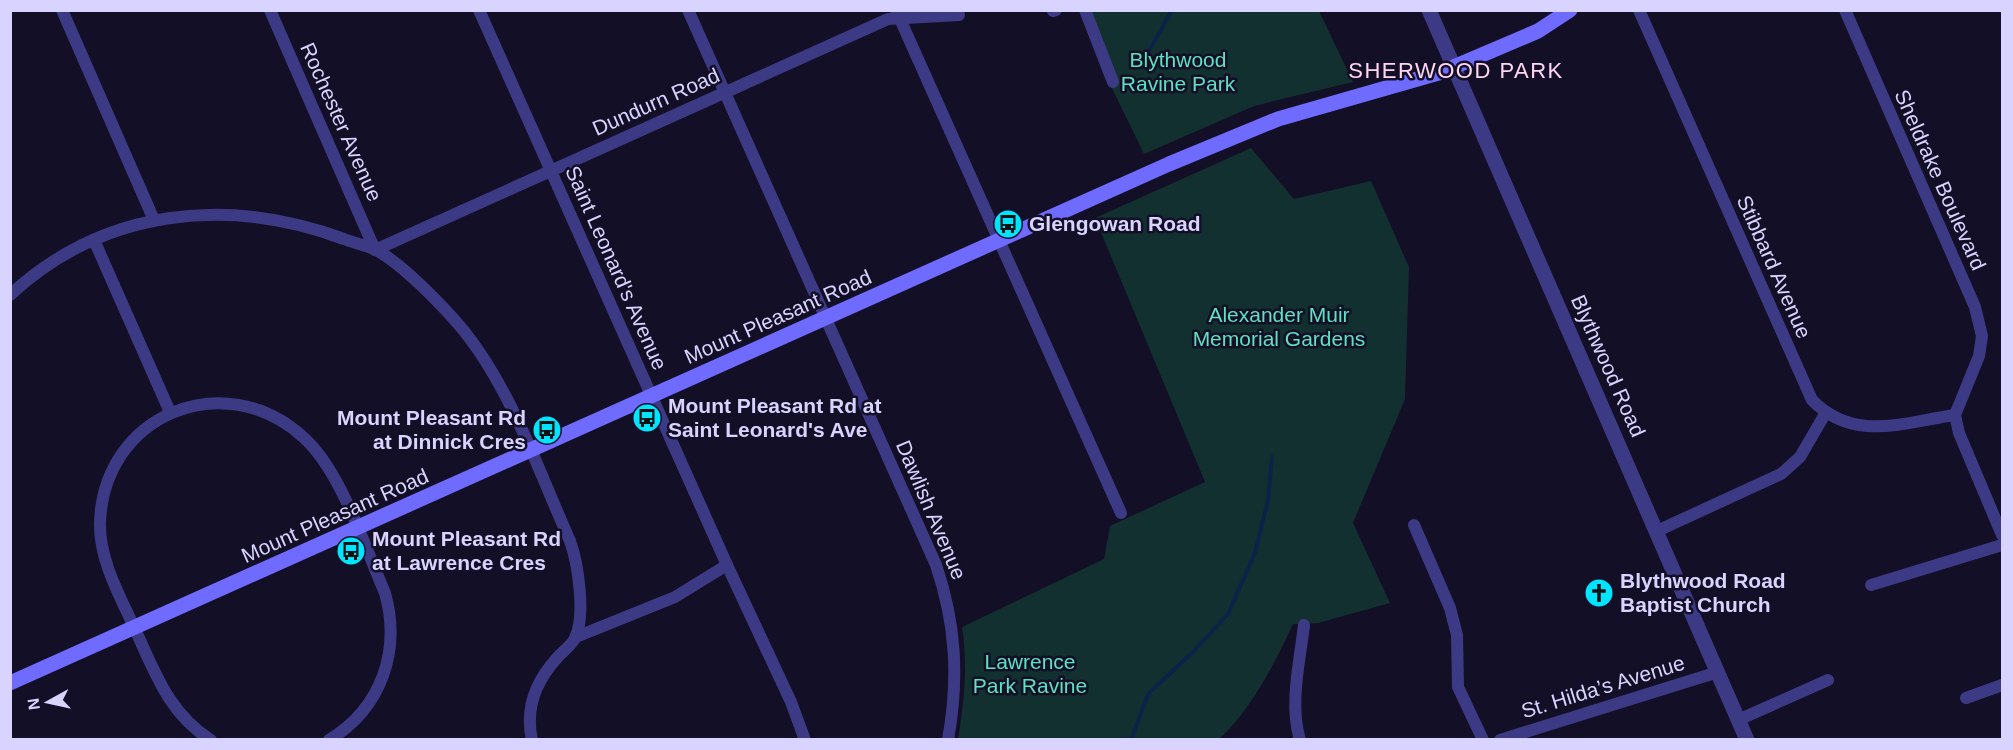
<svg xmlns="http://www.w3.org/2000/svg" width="2013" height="750" font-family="Helvetica,sans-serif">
<rect width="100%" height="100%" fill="#130f26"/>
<!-- green -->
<g fill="#12302f">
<path d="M1090,11H1319L1353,82L1254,106L1144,154L1106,76Z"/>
<path d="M1251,148L1294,199L1371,181L1409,267L1405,399L1353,523L1390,603L1318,623L1293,624C1275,663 1251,710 1219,739L958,740C964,702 968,665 962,627L1104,559L1110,526L1205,482L1095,218Z"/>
</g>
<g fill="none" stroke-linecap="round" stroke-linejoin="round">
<!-- stream -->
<g stroke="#0c2248" stroke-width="4">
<path d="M1144,60L1172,10"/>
<path d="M1131,740L1148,694L1192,653L1228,614L1255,553L1268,500L1272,457"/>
</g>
<!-- minor -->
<g stroke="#3d3a85" stroke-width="12">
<path d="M62,10L154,220"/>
<path d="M270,10L375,250"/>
<path d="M479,10L727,565L791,702L805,740"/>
<path d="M688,10L936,565C956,624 959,678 948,740"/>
<path d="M896,10L1121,513"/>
<path d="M1085,10L1113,82"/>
<path d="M1639,10L1812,400C1854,443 1904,422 1955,415"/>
<path d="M1845,10L1975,307L1982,336L1979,356L1955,415L1959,433L2002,535"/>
<path d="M1053,11L1056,10"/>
<path d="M94,240L170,412"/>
<path d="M375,250L888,19L959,15"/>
<path d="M10,295C104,208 228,196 344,239C354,243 365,245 374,249C401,262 445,308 464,331C512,391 539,472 570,541C578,563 586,616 575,638C572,645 562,652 557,658C536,681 525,709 532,740"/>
<path d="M1414,525L1450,608L1457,635L1458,687L1483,740"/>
<path d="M1657,531L1781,474L1800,457L1825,414"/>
<path d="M1871,585L2002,545"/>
<path d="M576,637L675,597L727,565"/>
<path d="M1966,698L2002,685"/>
<path d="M1738,720L1828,680"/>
<path d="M211,740C172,716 157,678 139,638C124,603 99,563 100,523C103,415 224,365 303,437C340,469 365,547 385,593C401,650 382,708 329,740"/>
<path d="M1300,740C1289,704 1300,661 1304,625"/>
<path d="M1500,740L1718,672"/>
</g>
<!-- tertiary -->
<path stroke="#3d3a85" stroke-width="15" d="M1429,10L1747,740"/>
<!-- secondary -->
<path stroke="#6f6bff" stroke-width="15" d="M10,683L1169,164L1278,119L1442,72L1538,31L1570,10"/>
</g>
<!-- icons -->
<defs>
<g id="bus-disc" transform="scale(1.5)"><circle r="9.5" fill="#00e5ff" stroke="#130f26"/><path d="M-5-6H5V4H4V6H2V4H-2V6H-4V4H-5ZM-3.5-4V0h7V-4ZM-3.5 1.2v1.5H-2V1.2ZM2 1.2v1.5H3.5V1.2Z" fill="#111"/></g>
<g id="church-disc" transform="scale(1.5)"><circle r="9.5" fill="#00e5ff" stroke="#130f26"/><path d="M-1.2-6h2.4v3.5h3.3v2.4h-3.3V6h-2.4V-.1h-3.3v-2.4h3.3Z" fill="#111"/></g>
</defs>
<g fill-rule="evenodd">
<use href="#bus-disc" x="1008" y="224"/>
<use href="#bus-disc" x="647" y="418"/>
<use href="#bus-disc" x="547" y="430"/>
<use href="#bus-disc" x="351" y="551"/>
<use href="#church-disc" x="1599" y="593"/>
</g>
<g text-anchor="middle" stroke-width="5" stroke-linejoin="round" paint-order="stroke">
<!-- park labels -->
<g font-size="21" fill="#5fe0c0" stroke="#130f26">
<text x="1178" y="67">Blythwood<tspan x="1178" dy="24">Ravine Park</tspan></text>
<text x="1279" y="322">Alexander Muir<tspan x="1279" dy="24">Memorial Gardens</tspan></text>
<text x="1030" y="669">Lawrence<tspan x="1030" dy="24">Park Ravine</tspan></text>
</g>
<!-- street labels -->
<g font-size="21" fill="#d9d4ff" stroke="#130f26">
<text transform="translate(656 102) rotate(-24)" y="7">Dundurn Road</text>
<text transform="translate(341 122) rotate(66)" y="7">Rochester Avenue</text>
<text transform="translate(1940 180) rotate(66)" y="7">Sheldrake Boulevard</text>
<text transform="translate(1774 267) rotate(66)" y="7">Stibbard Avenue</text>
<text transform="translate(616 268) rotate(66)" y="7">Saint Leonard's Avenue</text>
<text transform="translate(778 317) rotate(-24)" y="7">Mount Pleasant Road</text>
<text transform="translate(1608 366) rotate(66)" y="7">Blythwood Road</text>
<text transform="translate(931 510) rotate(67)" y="7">Dawlish Avenue</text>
<text transform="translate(335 516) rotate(-24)" y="7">Mount Pleasant Road</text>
<text transform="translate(1603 687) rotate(-17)" y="7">St. Hilda’s Avenue</text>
</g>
<!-- poi labels -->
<g font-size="21" font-weight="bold" fill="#d9d4ff" stroke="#130f26" text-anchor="start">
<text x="1029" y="231">Glengowan Road</text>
<text x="668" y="413">Mount Pleasant Rd at<tspan x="668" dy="24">Saint Leonard's Ave</tspan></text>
<text x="526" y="425" text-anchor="end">Mount Pleasant Rd<tspan x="526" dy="24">at Dinnick Cres</tspan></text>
<text x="372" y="546">Mount Pleasant Rd<tspan x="372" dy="24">at Lawrence Cres</tspan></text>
<text x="1620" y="588">Blythwood Road<tspan x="1620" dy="24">Baptist Church</tspan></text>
</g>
<!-- neighbourhood labels -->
<g font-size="22" letter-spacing="1.5" fill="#ffd6f0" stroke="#130f26">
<text x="1456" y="78">SHERWOOD PARK</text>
</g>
</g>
<!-- border -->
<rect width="2013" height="750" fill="none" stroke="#d9d4ff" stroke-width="24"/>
<!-- north arrow -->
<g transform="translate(48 702) rotate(262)" stroke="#130f26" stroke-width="4.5" paint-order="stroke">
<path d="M0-4.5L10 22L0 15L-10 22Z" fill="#d9d4ff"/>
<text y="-9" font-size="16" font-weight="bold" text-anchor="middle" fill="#d9d4ff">N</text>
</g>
</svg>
